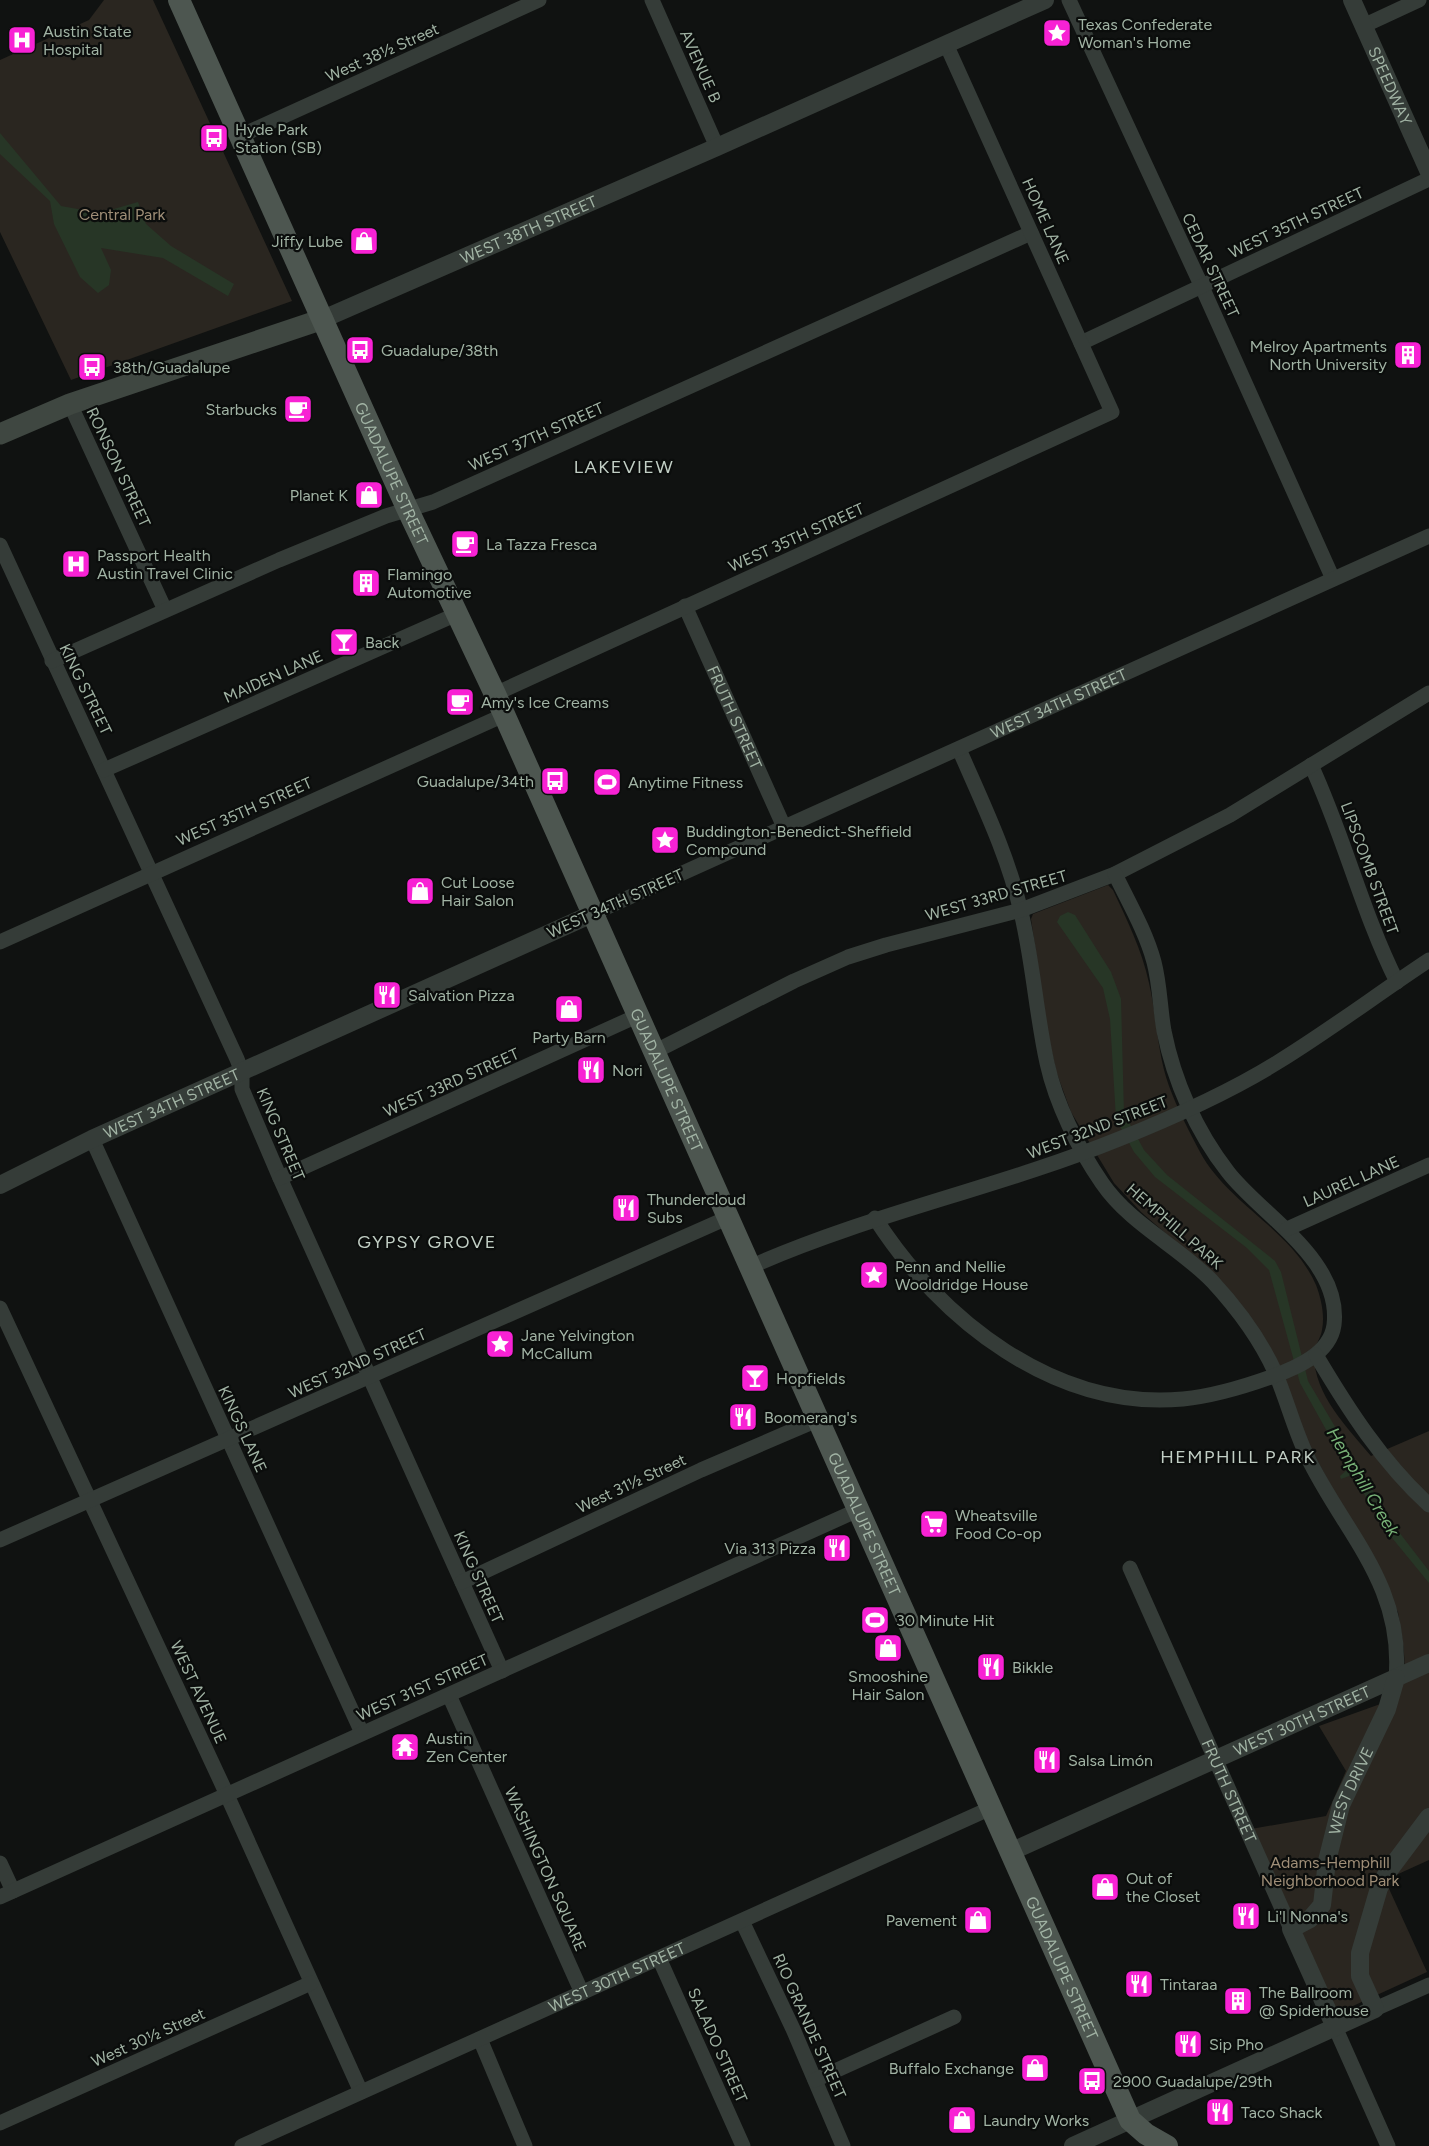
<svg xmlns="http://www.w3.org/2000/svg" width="1429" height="2146" font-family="Figtree,sans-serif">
<rect width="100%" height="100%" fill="#101211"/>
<!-- green -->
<g fill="#2a2620">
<path d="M104,0H153L292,301L71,380L0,232V60L89,20Z"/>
<path d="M1108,885L1113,890C1127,920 1142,950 1149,983C1157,1017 1157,1053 1169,1086C1177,1108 1189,1131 1200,1152C1228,1204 1292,1230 1316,1285C1321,1298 1325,1315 1322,1330C1321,1338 1314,1346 1314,1355C1314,1395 1348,1428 1371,1456L1429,1431V1860L1385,1880L1427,1972L1342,2011L1329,2003L1251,1829L1326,1816L1346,1771L1319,1726L1397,1698C1411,1672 1402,1640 1398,1612L1223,1283L1141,1212L1114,1183L1071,1112L1056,1071L1048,1034L1031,919L1033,914Z"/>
</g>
<!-- water -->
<g fill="#273626">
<path d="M0,133L61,206L100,213L138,202L146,224L171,246L234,284L228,296L163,258L101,248L111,270L109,285L98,293L80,277L54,224L50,201L0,154Z"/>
<path d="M1068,912L1075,915L1111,972L1121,999L1124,1113L1144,1150L1167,1175L1275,1261L1281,1272L1308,1381L1392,1523L1429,1571V1583L1393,1539L1352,1475L1341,1479L1340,1476L1348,1469L1300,1383L1269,1270L1247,1248L1155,1177L1134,1152L1116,1119L1110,1019L1103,988L1057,922L1060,916Z"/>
</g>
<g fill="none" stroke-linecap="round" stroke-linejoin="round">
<!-- minor -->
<g stroke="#353c38" stroke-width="15">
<path d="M652,0L717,147"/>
<path d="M1069,0L1202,287L1333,579"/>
<path d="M1363,26L1419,0"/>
<path d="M240,136L539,0"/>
<path d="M1081,343L1429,179"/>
<path d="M70,404L165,610"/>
<path d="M0,545L237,1059L242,1072V1089L280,1178L502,1671"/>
<path id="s1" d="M685,606L784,827"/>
<path d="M52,661L279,560L386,516L433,502L1031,233"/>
<path d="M495,694L1112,412L946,44"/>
<path d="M959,749C982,802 1008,855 1021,912C1033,962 1036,1013 1047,1063C1056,1104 1078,1148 1102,1183C1130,1224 1178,1246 1212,1281C1237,1308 1260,1339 1275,1372C1287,1400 1294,1429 1307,1456C1344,1533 1404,1584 1396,1678"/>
<path d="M1311,765C1344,836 1362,912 1397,982"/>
<path d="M104,770L457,614"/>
<path id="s2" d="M592,914L1429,536"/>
<path d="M0,942L504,715"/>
<path d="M654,1052L794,981L848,957L886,945L1021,910L1115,874L1230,815L1429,693"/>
<path d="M92,1139L362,1733"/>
<path d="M280,1178L637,1016"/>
<path d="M875,1218C940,1320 1056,1411 1183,1399C1214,1396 1243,1387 1271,1377C1296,1368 1330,1354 1334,1325C1342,1260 1261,1215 1228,1172C1196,1131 1174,1081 1164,1031C1160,1008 1160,985 1154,962C1146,932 1129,903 1115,874"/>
<path d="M1287,1229L1429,1165"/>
<path d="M750,1267C869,1214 998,1188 1119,1139C1174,1117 1228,1093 1278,1062C1330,1030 1379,993 1429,960"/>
<path d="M0,1308L222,1784L361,2092"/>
<path d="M1316,1355C1348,1409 1382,1462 1429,1505"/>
<path d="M0,1540L727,1218"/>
<path id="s3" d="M1130,1568L1291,1929"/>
<path d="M462,1582L701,1470L817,1420"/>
<path d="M449,1695L582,1993"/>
<path d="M0,1863L13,1891"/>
<path d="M0,1897L858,1510"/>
<path d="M742,1921L793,2029L843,2146"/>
<path d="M659,1958L743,2146"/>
<path d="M1375,2009L1429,1985"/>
<path d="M1335,2027L1388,2146"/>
<path d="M480,2039L525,2146"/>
<path d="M815,2080L954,2017"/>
<path d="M0,2123L311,1983"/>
<path id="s4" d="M242,2146L991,1808"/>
</g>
<!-- tertiary -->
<g stroke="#353c38" stroke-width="18">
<path id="s5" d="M1352,0L1429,172"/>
<path id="s6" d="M323,319L717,147L1045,0"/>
<path id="s7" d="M0,1185L92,1139L592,914"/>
<path id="s8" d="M1010,1852L1429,1663"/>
<path id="s9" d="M1335,2027L1291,1929L1310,1919L1322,1905L1327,1861L1341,1805L1387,1709L1396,1678"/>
<path d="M1073,2146L1375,2009L1360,1976V1953L1379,1888L1387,1873L1429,1817"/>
</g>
<!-- secondary -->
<path stroke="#3f4741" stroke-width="21" d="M0,434L70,404L323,319"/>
<!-- primary -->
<path stroke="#4d5650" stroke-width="22" id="s10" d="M179,0L407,508L495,694L1130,2120L1146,2134L1167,2146"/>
</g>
<!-- icons -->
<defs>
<g id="sight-square" transform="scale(1.5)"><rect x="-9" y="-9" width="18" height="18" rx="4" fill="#f822d4" stroke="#0b0d0c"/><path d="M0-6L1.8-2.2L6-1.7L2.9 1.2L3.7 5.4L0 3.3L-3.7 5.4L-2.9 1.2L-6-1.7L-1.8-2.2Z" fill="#fff"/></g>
<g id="hospital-square" transform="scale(1.5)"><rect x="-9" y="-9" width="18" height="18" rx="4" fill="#f822d4" stroke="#0b0d0c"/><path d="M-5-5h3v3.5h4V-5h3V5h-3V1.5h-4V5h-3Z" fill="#fff"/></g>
<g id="bus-square" transform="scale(1.5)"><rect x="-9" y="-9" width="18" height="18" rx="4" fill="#f822d4" stroke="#0b0d0c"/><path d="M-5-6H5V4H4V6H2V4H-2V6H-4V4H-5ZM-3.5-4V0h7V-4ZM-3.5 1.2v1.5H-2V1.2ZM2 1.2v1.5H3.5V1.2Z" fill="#fff"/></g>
<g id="shop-square" transform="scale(1.5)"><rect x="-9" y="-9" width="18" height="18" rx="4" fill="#f822d4" stroke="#0b0d0c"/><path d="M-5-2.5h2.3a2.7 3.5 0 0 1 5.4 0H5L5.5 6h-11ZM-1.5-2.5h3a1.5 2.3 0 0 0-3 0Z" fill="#fff"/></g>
<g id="building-square" transform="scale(1.5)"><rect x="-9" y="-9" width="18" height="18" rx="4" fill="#f822d4" stroke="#0b0d0c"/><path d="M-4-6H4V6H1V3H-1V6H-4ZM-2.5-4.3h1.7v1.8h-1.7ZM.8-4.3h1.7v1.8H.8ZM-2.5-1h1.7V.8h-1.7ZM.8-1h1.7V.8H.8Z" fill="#fff"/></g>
<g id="cafe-square" transform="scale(1.5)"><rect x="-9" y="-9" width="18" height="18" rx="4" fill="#f822d4" stroke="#0b0d0c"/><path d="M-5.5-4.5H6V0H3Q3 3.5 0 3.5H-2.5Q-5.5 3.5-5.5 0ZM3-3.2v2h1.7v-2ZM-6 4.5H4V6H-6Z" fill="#fff"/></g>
<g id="bar-square" transform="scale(1.5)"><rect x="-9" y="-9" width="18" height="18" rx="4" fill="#f822d4" stroke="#0b0d0c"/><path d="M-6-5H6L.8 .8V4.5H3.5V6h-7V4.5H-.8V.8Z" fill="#fff"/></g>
<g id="stadium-square" transform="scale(1.5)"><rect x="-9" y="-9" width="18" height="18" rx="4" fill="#f822d4" stroke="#0b0d0c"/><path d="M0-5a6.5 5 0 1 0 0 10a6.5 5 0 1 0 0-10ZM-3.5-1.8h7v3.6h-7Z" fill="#fff"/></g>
<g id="restaurant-square" transform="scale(1.5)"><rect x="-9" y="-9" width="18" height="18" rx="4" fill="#f822d4" stroke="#0b0d0c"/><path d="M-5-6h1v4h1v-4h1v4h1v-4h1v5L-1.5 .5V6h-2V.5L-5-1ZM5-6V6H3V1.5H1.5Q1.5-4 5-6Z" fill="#fff"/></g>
<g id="supermarket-square" transform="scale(1.5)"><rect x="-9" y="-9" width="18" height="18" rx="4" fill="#f822d4" stroke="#0b0d0c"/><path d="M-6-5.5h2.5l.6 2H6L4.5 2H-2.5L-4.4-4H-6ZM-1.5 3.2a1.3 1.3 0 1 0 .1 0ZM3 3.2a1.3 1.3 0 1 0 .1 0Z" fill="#fff"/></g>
<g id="temple-square" transform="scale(1.5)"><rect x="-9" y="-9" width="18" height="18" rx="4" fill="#f822d4" stroke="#0b0d0c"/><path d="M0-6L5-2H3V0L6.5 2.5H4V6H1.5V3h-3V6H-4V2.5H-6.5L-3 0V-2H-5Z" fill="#fff"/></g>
</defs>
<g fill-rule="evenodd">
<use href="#sight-square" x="1057" y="33"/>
<use href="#hospital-square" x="22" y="40"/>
<use href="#bus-square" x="214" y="138"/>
<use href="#shop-square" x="364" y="241"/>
<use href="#bus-square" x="360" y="350"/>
<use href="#building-square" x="1408" y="355"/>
<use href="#bus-square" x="92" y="367"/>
<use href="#cafe-square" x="298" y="409"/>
<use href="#shop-square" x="369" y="495"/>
<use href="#cafe-square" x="465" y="544"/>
<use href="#hospital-square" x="76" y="564"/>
<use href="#building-square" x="366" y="583"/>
<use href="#bar-square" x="344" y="642"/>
<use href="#cafe-square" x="460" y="702"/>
<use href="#bus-square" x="555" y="781"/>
<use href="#stadium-square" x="607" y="782"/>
<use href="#sight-square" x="665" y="840"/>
<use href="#shop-square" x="420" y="891"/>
<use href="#restaurant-square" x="387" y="995"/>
<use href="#shop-square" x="569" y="1009"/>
<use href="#restaurant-square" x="591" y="1070"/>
<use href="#restaurant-square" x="626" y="1208"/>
<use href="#sight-square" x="874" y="1275"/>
<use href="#sight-square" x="500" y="1344"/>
<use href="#bar-square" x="755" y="1378"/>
<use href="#restaurant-square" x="743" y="1417"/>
<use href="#supermarket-square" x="934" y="1524"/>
<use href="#restaurant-square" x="837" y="1548"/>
<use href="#stadium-square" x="875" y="1620"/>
<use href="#shop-square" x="888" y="1648"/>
<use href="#restaurant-square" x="991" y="1667"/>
<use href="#temple-square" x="405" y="1747"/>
<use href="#restaurant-square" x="1047" y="1760"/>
<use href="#shop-square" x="1105" y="1887"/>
<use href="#restaurant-square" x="1246" y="1916"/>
<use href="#shop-square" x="978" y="1920"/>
<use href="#restaurant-square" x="1139" y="1984"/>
<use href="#building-square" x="1238" y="2001"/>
<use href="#restaurant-square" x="1188" y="2044"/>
<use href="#shop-square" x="1035" y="2068"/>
<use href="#bus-square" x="1092" y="2081"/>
<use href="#restaurant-square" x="1220" y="2112"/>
<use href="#shop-square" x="962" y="2120"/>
</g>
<g text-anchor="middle" stroke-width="4.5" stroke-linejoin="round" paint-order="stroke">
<!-- poi labels -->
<g font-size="16" fill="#a1b3a4" stroke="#0b0d0c" text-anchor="start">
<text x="1078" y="30">Texas Confederate<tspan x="1078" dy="18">Woman's Home</tspan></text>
<text x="43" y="37">Austin State<tspan x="43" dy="18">Hospital</tspan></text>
<text x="235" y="135">Hyde Park<tspan x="235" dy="18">Station (SB)</tspan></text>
<text x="343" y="247" text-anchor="end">Jiffy Lube</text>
<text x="1387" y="352" text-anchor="end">Melroy Apartments<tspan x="1387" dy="18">North University</tspan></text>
<text x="381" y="356">Guadalupe/38th</text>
<text x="113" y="373">38th/Guadalupe</text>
<text x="277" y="415" text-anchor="end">Starbucks</text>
<text x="348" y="501" text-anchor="end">Planet K</text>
<text x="486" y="550">La Tazza Fresca</text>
<text x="97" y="561">Passport Health<tspan x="97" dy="18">Austin Travel Clinic</tspan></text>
<text x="387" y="580">Flamingo<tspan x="387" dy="18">Automotive</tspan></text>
<text x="365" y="648">Back</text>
<text x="481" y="708">Amy's Ice Creams</text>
<text x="534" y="787" text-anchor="end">Guadalupe/34th</text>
<text x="628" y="788">Anytime Fitness</text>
<text x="686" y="837">Buddington-Benedict-Sheffield<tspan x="686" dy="18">Compound</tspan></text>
<text x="441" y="888">Cut Loose<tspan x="441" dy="18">Hair Salon</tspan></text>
<text x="408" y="1001">Salvation Pizza</text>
<text x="569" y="1043" text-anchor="middle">Party Barn</text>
<text x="612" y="1076">Nori</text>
<text x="647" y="1205">Thundercloud<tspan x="647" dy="18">Subs</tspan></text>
<text x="895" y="1272">Penn and Nellie<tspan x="895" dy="18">Wooldridge House</tspan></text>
<text x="521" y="1341">Jane Yelvington<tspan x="521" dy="18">McCallum</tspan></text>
<text x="776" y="1384">Hopfields</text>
<text x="764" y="1423">Boomerang's</text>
<text x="955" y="1521">Wheatsville<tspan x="955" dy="18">Food Co-op</tspan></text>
<text x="816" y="1554" text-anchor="end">Via 313 Pizza</text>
<text x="896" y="1626">30 Minute Hit</text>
<text x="1012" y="1673">Bikkle</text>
<text x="888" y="1682" text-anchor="middle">Smooshine<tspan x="888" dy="18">Hair Salon</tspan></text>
<text x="426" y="1744">Austin<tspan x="426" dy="18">Zen Center</tspan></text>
<text x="1068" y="1766">Salsa Limón</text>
<text x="1126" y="1884">Out of<tspan x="1126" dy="18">the Closet</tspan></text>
<text x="1267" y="1922">Li'l Nonna's</text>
<text x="957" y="1926" text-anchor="end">Pavement</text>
<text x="1160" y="1990">Tintaraa</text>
<text x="1259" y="1998">The Ballroom<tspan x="1259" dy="18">@ Spiderhouse</tspan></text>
<text x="1209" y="2050">Sip Pho</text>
<text x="1014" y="2074" text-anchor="end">Buffalo Exchange</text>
<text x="1113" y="2087">2900 Guadalupe/29th</text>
<text x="1241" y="2118">Taco Shack</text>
<text x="983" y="2126">Laundry Works</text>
</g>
<!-- street labels -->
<g font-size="16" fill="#a1b3a4" stroke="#0b0d0c">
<text transform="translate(382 52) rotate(-24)" y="6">West 38½ Street</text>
<text transform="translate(701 66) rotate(66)" y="6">AVENUE B</text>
<text dy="6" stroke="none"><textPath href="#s5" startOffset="94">SPEEDWAY</textPath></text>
<text transform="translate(1046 221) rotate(66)" y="6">HOME LANE</text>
<text transform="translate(1296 222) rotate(-25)" y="6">WEST 35TH STREET</text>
<text dy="6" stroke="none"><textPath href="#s6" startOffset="224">WEST 38TH STREET</textPath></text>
<text transform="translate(1211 265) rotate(65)" y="6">CEDAR STREET</text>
<text transform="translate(536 436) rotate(-24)" y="6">WEST 37TH STREET</text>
<text transform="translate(119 467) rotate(65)" y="6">RONSON STREET</text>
<text dy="6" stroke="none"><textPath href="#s10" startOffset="519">GUADALUPE STREET</textPath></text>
<text transform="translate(796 537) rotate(-24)" y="6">WEST 35TH STREET</text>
<text transform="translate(273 676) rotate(-24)" y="6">MAIDEN LANE</text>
<text transform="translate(86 689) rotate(64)" y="6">KING STREET</text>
<text dy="6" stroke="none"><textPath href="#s2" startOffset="512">WEST 34TH STREET</textPath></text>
<text dy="6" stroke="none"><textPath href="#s1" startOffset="122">FRUTH STREET</textPath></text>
<text transform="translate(244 811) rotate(-24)" y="6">WEST 35TH STREET</text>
<text transform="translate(1370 868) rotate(70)" y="6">LIPSCOMB STREET</text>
<text transform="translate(996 895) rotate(-16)" y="6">WEST 33RD STREET</text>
<text transform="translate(615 903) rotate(-24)" y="6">WEST 34TH STREET</text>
<text dy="6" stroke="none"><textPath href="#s10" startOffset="1185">GUADALUPE STREET</textPath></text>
<text transform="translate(451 1082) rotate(-24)" y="6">WEST 33RD STREET</text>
<text dy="6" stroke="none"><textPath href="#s7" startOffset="190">WEST 34TH STREET</textPath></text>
<text transform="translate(1097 1127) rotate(-21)" y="6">WEST 32ND STREET</text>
<text transform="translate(281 1134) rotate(67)" y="6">KING STREET</text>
<text transform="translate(1351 1181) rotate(-24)" y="6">LAUREL LANE</text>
<text transform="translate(1175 1226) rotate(41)" y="6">HEMPHILL PARK</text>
<text transform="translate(357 1363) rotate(-24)" y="6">WEST 32ND STREET</text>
<text transform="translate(243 1429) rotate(65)" y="6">KINGS LANE</text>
<text transform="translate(631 1483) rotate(-25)" y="6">West 31½ Street</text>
<text dy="6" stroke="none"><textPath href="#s10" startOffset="1671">GUADALUPE STREET</textPath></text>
<text transform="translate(479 1577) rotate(66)" y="6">KING STREET</text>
<text transform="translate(422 1687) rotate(-24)" y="6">WEST 31ST STREET</text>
<text transform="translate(199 1692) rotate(65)" y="6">WEST AVENUE</text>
<text dy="6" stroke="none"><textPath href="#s8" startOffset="320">WEST 30TH STREET</textPath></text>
<text dy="6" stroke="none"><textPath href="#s3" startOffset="244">FRUTH STREET</textPath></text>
<text dy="6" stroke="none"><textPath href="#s9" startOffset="266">WEST DRIVE</textPath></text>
<text transform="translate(546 1869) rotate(66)" y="6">WASHINGTON SQUARE</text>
<text dy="6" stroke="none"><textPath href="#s10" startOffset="2157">GUADALUPE STREET</textPath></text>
<text dy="6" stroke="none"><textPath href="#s4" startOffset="411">WEST 30TH STREET</textPath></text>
<text transform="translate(810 2026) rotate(66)" y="6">RIO GRANDE STREET</text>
<text transform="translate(148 2037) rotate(-24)" y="6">West 30½ Street</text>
<text transform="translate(718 2045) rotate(66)" y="6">SALADO STREET</text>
</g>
<!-- park labels -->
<g font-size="16" fill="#9f8e77" stroke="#0b0d0c">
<text x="122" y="220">Central Park</text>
<text x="1330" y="1868">Adams-Hemphill<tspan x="1330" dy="18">Neighborhood Park</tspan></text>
</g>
<!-- neighbourhood labels -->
<g font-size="18" letter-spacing="1.5" fill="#c2cfc5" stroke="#0b0d0c">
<text x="624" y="473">LAKEVIEW</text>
<text x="427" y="1248">GYPSY GROVE</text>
<text x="1238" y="1463">HEMPHILL PARK</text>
</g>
<!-- water labels -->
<g font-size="18" font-style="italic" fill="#77b076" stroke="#0b0d0c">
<text transform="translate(1363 1482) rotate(59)" y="6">Hemphill Creek</text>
</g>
</g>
</svg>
